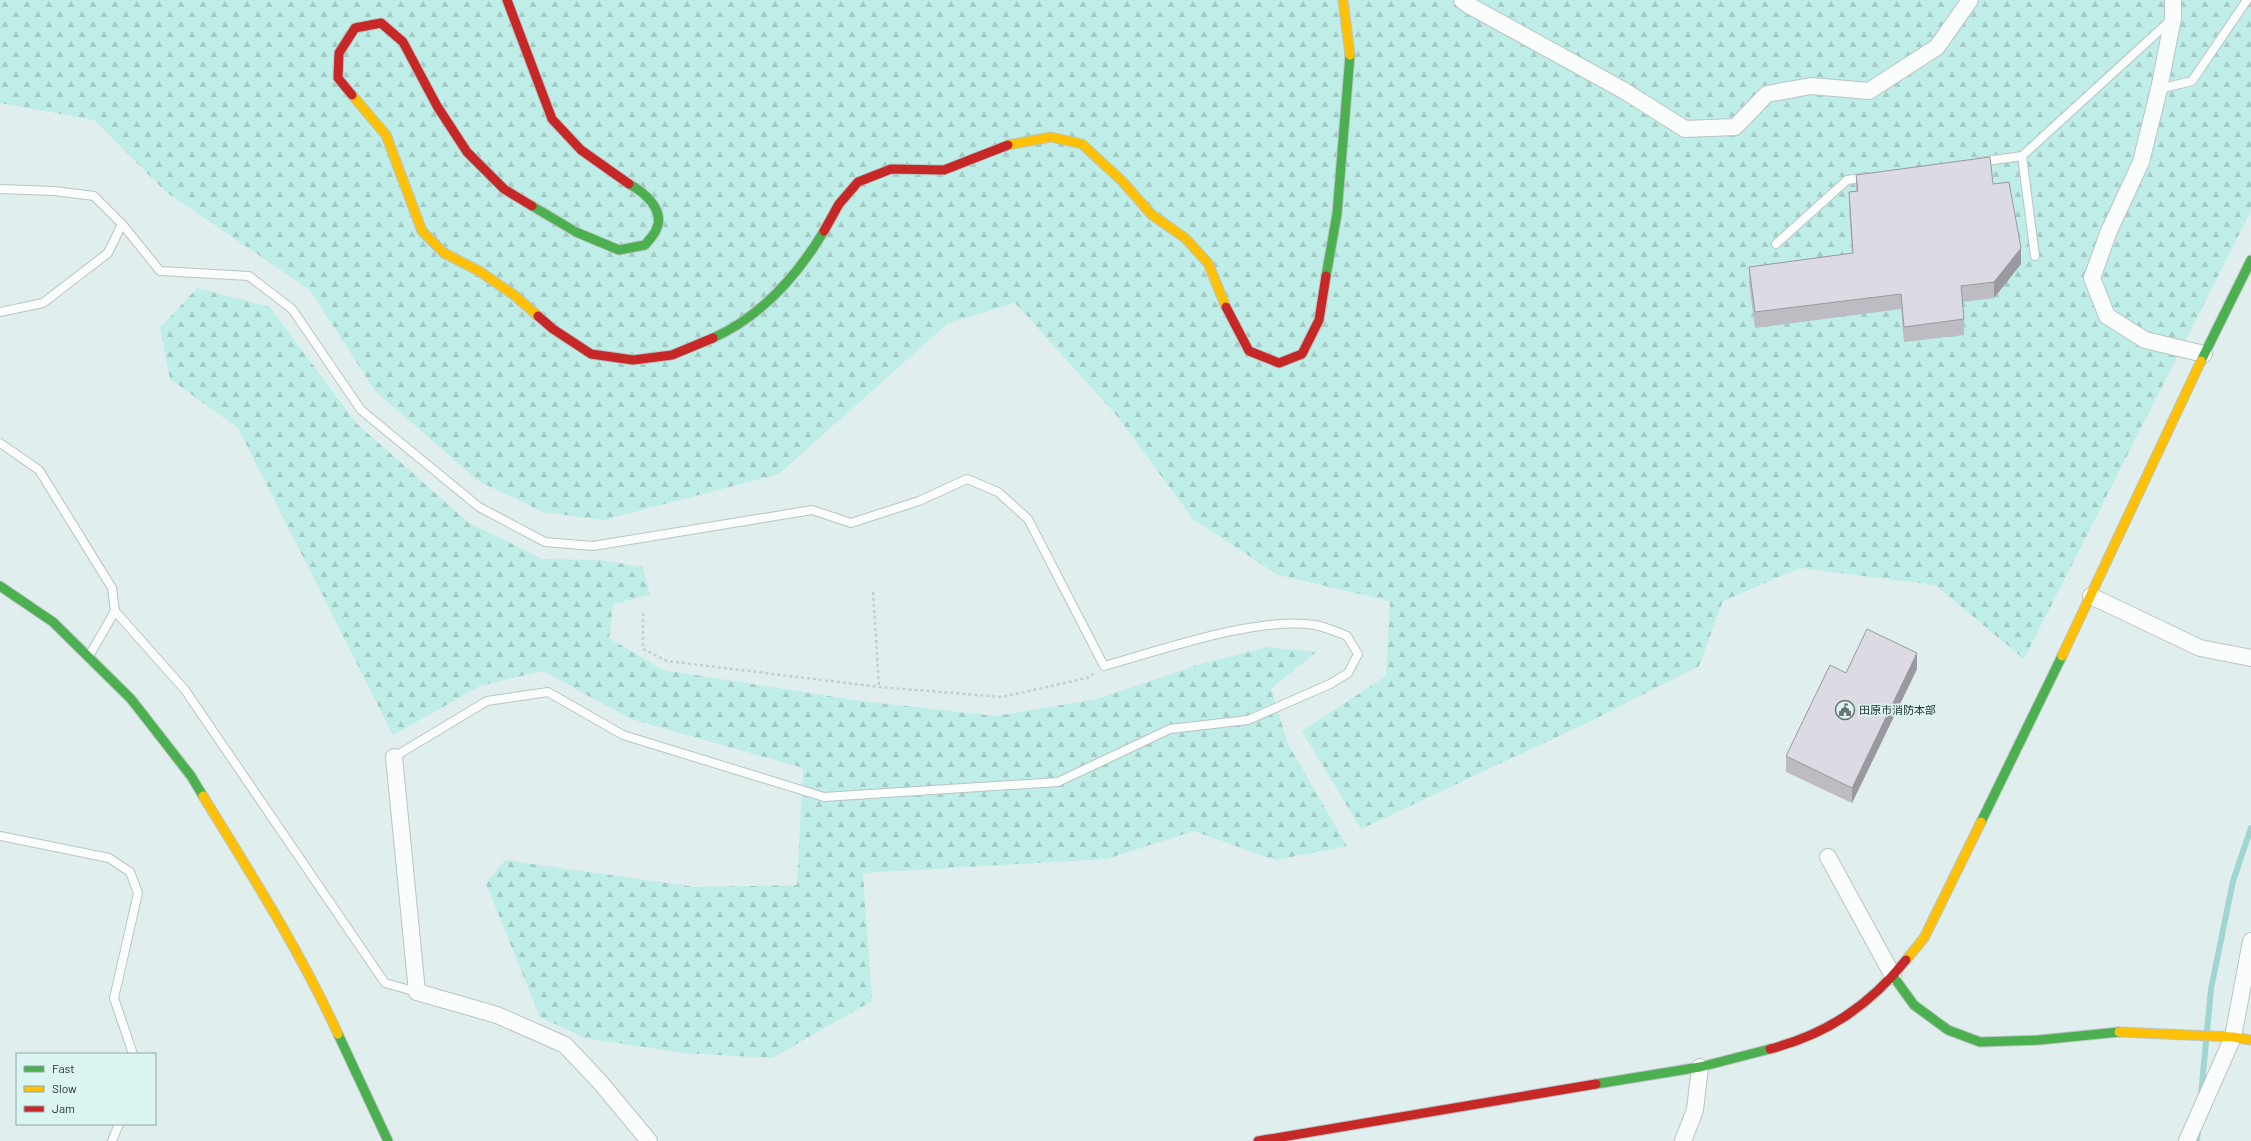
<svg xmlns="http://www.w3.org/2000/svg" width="2251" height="1141" font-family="Barlow,'Noto Sans JP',sans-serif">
<defs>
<pattern id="forest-firs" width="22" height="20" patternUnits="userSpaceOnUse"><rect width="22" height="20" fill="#bfede8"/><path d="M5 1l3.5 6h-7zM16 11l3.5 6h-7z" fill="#a4ccc7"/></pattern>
</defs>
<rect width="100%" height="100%" fill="#e0efed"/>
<!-- forest -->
<g fill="url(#forest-firs)">
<path d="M0,0H2251V211L2024,659L1935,585L1800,568L1723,601L1699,666L1593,720L1361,829L1302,731L1386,676L1390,601L1278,575L1193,519L1117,416L1015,303L948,323L779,474L603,520L543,512L480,482L375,391L310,290L166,192L94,120L0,103Z"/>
<path d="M197,288L270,307L356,423L468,522L542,559L601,560L643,567L650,595L613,604L609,638L663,670L861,701L996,716L1097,699L1201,664L1268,647L1316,652L1271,689L1288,744L1347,846L1275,860L1194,831L1106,859L863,873L872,1001L772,1058L683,1053L585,1038L540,1017L486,884L505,860L696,887L797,885L803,768L631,719L543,671L480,686L393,735L238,428L170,379L160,328Z"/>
</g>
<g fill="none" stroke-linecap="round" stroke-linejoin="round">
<!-- stream -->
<g stroke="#a0d6d1" stroke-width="6">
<path d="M2201,1095L2211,989L2233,881L2251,828"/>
<path d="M2197,1141L2198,1130"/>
</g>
<!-- lane casing -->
<g stroke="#b9c5c3" stroke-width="10">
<g id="lane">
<path d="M2159,89L2192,81L2247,0"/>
<path d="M1980,162L2022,156"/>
<path d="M0,189L54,191L94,196L122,224L108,253L43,303L0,312"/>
<path d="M122,224L160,271L249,276L292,309L361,410L479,507L545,542L593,546L812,510L851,523L919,501L967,479L998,492L1028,519L1104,666C1162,650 1257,616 1315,625C1326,627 1337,632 1347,636L1358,654L1348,673L1330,684L1248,720L1170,729L1058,782L824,797L623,735L548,692L487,701L394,757"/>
<path d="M1776,244L1847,180L1867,177"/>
<path d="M2035,256L2022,156L2171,20"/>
<path d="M0,443L39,470L112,588L115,611L89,656"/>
<path d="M115,611L185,690L385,983L417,992"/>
<path d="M0,836L109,858L130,872L138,893L114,998L133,1054"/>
<path d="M112,1141L119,1124"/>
</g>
</g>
<!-- street casing -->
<g stroke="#b9c5c3" stroke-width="18">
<g id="street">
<path d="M1462,0L1470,6L1623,90L1685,129L1735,127L1767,94L1811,86L1869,91L1937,47L1970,0"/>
<path d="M2173,0V18L2159,89L2141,162L2109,231L2092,278L2107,316L2145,340L2204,354"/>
<path d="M2091,596L2200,648L2251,658"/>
<path d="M394,757L417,992L497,1015L565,1045L600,1082L649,1141"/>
<path d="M1828,857L1893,976"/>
<path d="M1683,1141L1695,1110L1700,1067"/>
<path d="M2187,1141L2233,1037L2251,941"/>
</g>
</g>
<!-- fast casing -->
<g stroke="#b9c5c3" stroke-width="11">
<g id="fast">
<path d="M532,206L576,232L619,250L645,245C649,240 654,235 656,230C666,210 644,192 629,184"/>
<path d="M1326,276L1337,214L1350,55"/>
<path d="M713,338C762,316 797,276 824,231"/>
<path d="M2201,361L2251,260"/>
<path d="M0,586L53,622L131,699L191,776L203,796"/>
<path d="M1981,822L2062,656"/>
<path d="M1893,976L1914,1005L1948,1030L1980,1042L2039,1040L2119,1032"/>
<path d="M338,1034L388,1141"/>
<path d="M1596,1084L1700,1067L1770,1049"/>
</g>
</g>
<!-- slow casing -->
<g stroke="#b9c5c3" stroke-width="11">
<g id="slow">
<path d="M1343,0L1350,55"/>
<path d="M352,95L386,135L422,231L444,253L479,271L514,295L538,316"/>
<path d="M1008,145L1051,137L1082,144L1122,181L1152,215L1185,238L1208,263L1226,307"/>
<path d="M2062,656L2201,361"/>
<path d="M203,796C251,874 300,951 338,1034"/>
<path d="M1906,960L1924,938L1981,822"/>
<path d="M2119,1032L2233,1037L2251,1040"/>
</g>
</g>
<!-- jam casing -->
<g stroke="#b9c5c3" stroke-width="11">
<g id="jam">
<path d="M507,0L552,119L581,150L629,184"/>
<path d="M352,95L338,78L339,53L355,28L381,23L403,42L437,106L467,152L504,189L532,206"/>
<path d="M824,231L839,204L858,182L891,169L944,170L1008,145"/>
<path d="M1226,307L1249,351L1279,363L1302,354L1319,320L1326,276"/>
<path d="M538,316L553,329L591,354L633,360L672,355L713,338"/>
<path d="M1770,1049C1827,1034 1869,1006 1906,960"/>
<path d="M1258,1141L1596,1084"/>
</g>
</g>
<!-- path -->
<g stroke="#c8cdcd" stroke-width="2.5" stroke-dasharray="3 3" stroke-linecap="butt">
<path d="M873,592L879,687"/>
<path d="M643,613V649L667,661L879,687L1002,697L1087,678L1093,674"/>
</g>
<!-- lane -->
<use href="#lane" stroke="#fafdfc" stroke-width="8"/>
<!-- street -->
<use href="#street" stroke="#fafdfc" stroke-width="16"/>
<!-- fast -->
<use href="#fast" stroke="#4caf50" stroke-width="9"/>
<!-- slow -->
<use href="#slow" stroke="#ffc107" stroke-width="9"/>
<!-- jam -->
<use href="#jam" stroke="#c62828" stroke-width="9"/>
</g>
<!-- wall -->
<g fill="#bdbcc3">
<path d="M1856,175L1993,184L2021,264L1994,298L1962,302L1964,319V335L1904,342L1901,309L1755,328L1749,283V267L1852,253L1849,208V192L1856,191Z"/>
<path d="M1917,669L1852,803L1786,772V756L1846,673Z"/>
</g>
<!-- shaded-wall -->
<g fill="#9a999f">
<path d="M2021,248V264L1994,298V282Z"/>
<path d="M1917,653V669L1852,803V788Z"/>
</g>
<!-- building -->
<g fill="#dcdbe3" stroke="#9a999f">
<path d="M1990,157L1993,184L2009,182L2021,248L1994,282L1961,286L1964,319L1904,327L1901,294L1755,312L1749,267L1853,253L1849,192L1858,191L1856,175Z"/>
<path d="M1867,629L1917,653L1852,788L1786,756L1830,665L1846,673Z"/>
</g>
<!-- icons -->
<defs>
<g id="civic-ring" transform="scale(1)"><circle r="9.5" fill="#daf5f2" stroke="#687472" stroke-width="1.5"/><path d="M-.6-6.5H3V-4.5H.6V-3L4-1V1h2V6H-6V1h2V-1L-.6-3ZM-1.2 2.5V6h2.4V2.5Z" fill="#687472"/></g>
</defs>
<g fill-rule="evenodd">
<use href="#civic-ring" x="1845" y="710"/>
</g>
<g text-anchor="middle" stroke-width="3.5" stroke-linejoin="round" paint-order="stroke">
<!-- poi labels -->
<g font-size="11" fill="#273230" stroke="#daf5f2" text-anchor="start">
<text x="1859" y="714">田原市消防本部</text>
</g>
</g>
<!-- legend -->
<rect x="16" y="1053" width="140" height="72" fill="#daf5f2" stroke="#92a7a4"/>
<rect x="24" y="1066" width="20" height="6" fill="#4caf50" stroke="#92a7a4"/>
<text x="52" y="1073" font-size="12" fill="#273230">Fast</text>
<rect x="24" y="1086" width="20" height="6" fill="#ffc107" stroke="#92a7a4"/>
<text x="52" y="1093" font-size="12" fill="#273230">Slow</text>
<rect x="24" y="1106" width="20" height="6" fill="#c62828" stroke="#92a7a4"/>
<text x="52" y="1113" font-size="12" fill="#273230">Jam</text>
</svg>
